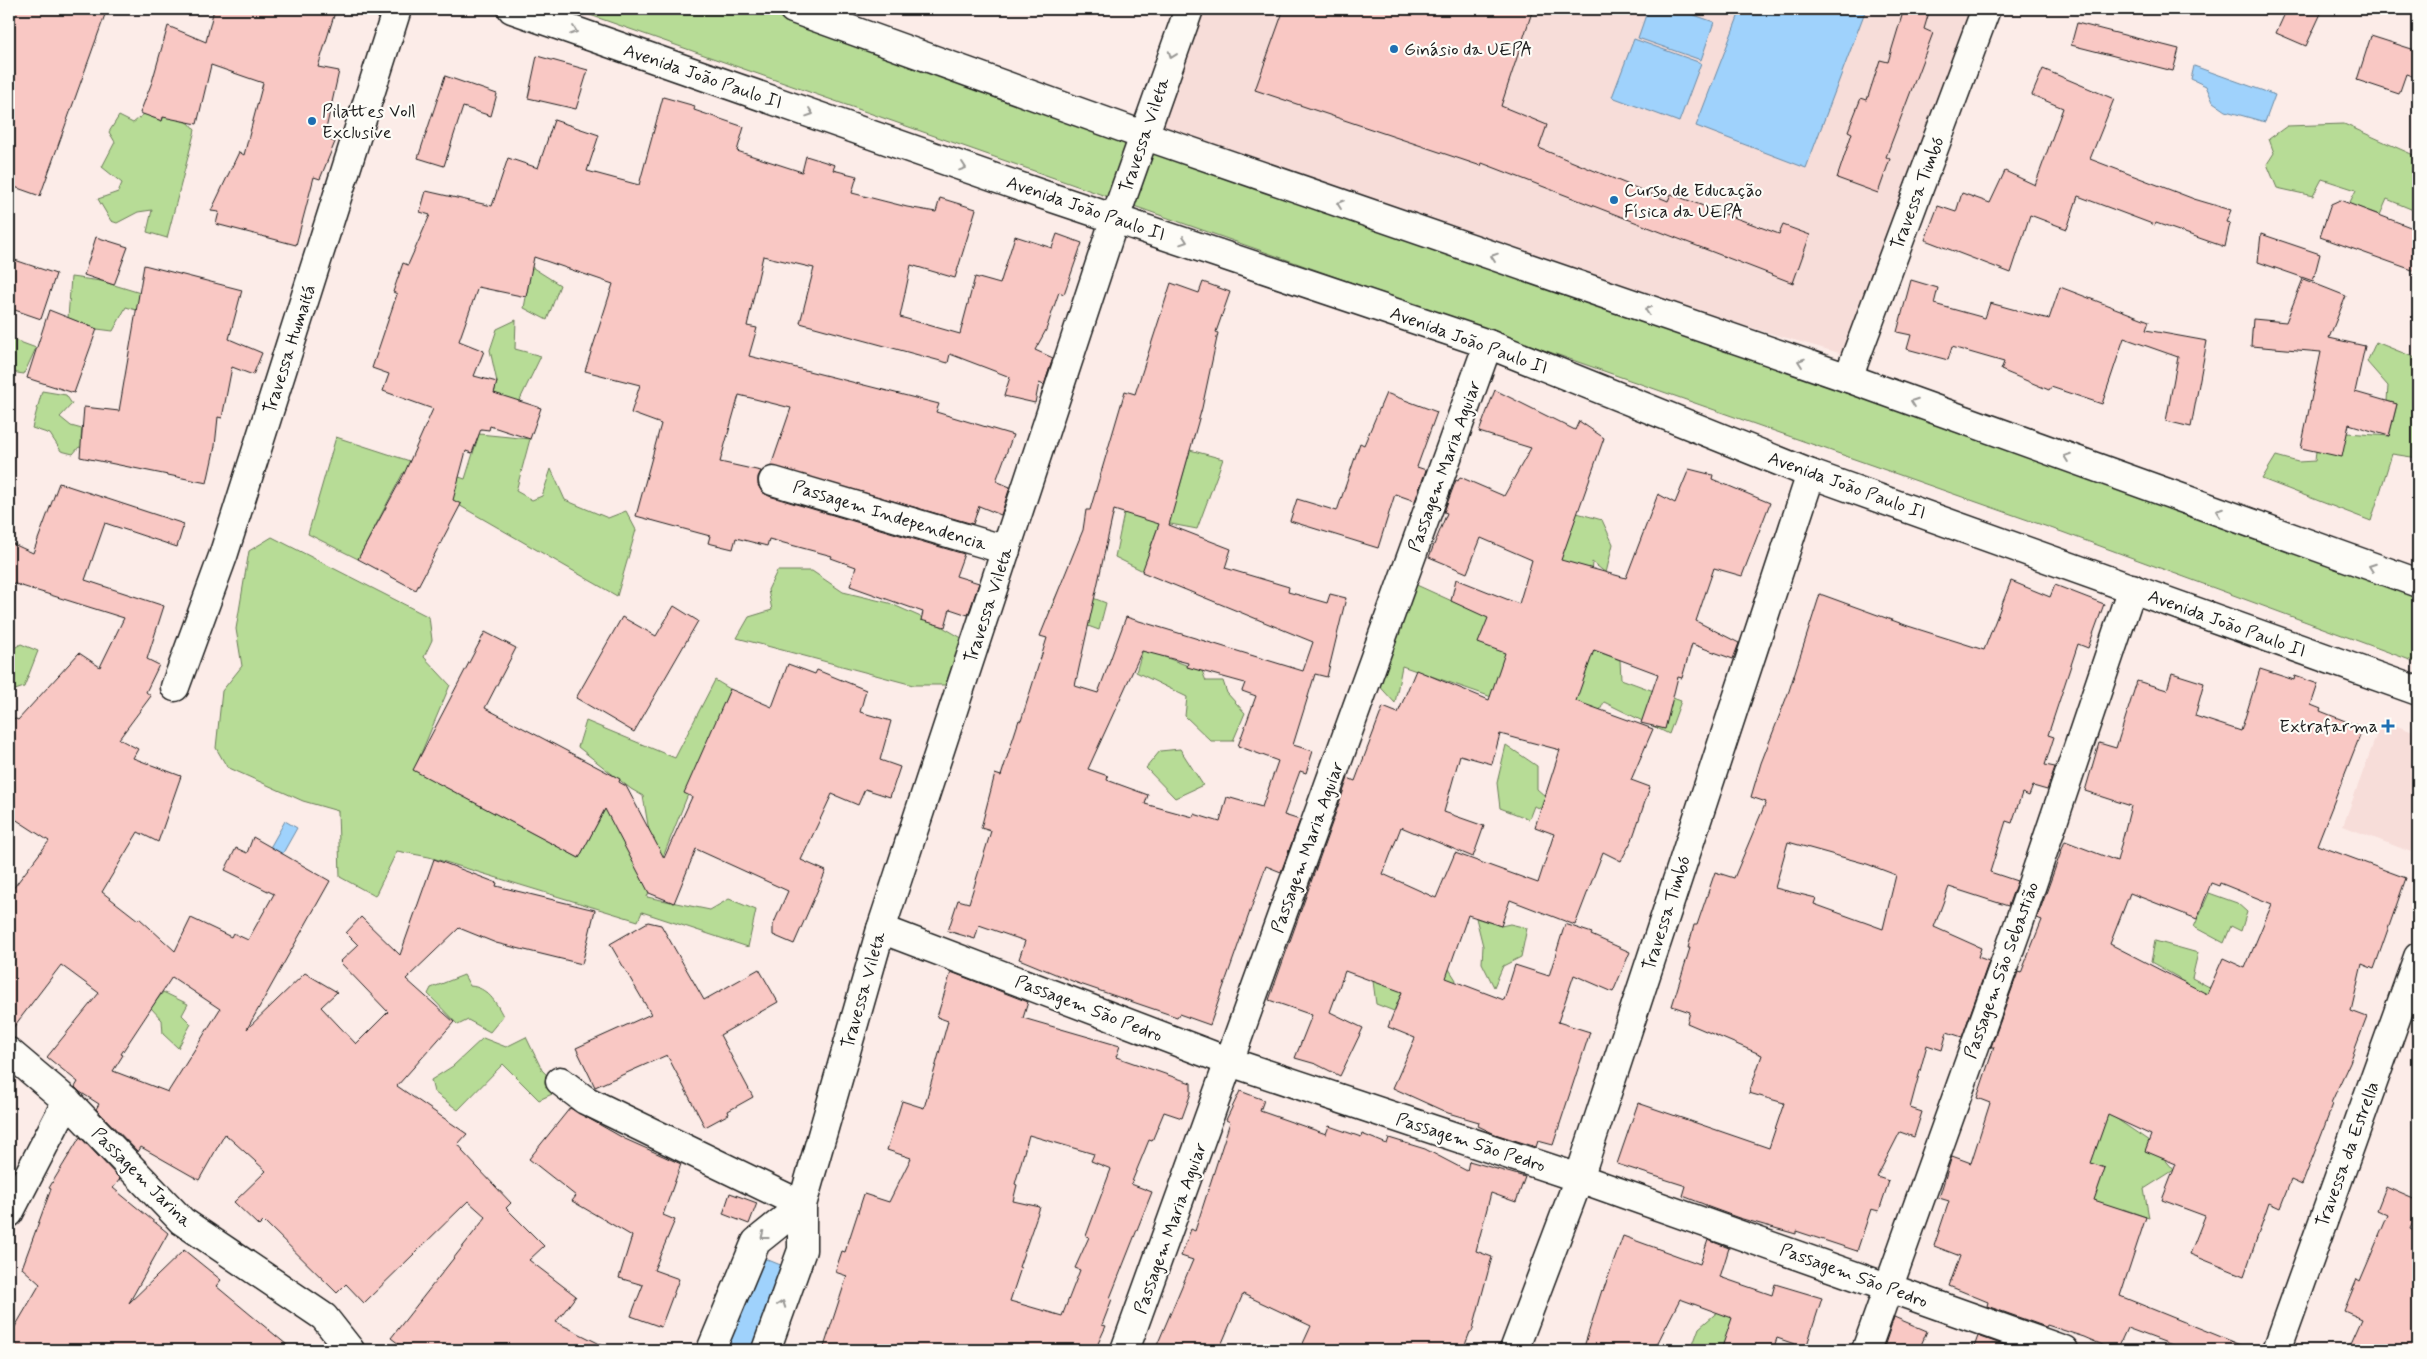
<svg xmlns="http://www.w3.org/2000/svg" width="2427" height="1359" font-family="Mynerve,sans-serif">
<rect width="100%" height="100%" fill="#fcece8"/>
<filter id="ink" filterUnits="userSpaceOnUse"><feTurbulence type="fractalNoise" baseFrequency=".02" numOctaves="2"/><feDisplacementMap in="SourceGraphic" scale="10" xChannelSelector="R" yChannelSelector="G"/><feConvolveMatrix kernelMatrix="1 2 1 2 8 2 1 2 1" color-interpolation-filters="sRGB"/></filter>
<g filter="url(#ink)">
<!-- built -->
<g fill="#f7ddd9">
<path d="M1189,9H1972L1843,354L1444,240L1143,135Z"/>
<path d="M2382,720L2418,734V833L2411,852L2343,826Z"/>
</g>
<!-- green -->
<g fill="#b7dc96" stroke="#6a7c59">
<path d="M573,9H761L2333,565L2418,597V663L2062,532Z"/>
<path d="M173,93L182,121L189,123L195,130L167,238L147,232L152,210L138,212L117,223L111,221L98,199L118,192L122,183L102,167L115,142L109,132L119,116L133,123L144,114L162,121Z"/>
<path d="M2344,124L2418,157V212L2387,199L2380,215L2349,204L2356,190L2322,179L2313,196L2277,188L2267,164L2274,153L2269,139L2287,126Z"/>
<path d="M530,266L560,285L547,320L524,308L529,281L516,278Z"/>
<path d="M71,277L101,281L160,299L156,316L126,307L113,331L97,329L68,318Z"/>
<path d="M516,320L515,349L541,356L512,416L490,410L497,382L490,350L497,329Z"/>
<path d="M9,338L36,348L24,374L11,372L9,369Z"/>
<path d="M2376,342L2418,359V458L2392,454L2371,521L2262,479L2276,456L2298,462L2315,461L2316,451L2347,433L2389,436L2397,404L2387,401L2388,386L2367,362Z"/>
<path d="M42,391L66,395L72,404L60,417L71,426L82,429L81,439L91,440L92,451L79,447L73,454L61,451L50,434L32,428Z"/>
<path d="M479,434L530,439L516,491L532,500L542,496L551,469L565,500L608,518L626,511L636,530L617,596L403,473L358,559L308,534L336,437L465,479Z"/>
<path d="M1190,450L1223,459L1197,529L1160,522L1150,548L1147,573L1115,557L1124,513L1175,503Z"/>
<path d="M1577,513L1602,520L1613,544L1606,573L1592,562L1590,588L1558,567Z"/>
<path d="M272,537L429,617L432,640L424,657L450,685L414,770L579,858L606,807L649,831L643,796L631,789L578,747L586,721L675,758L715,680L730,689L647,897L710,910L729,899L756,910L748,947L642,912L638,921L429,857L397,851L375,896L340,877L338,811L303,801L227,767L216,748L222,691L242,666L236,629L249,551Z"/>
<path d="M777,571H812L843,592L889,603L939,625L967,641L951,685H913L737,638L749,617L772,610L768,590Z"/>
<path d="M1065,577L1088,596L1106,603L1099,630L1049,612Z"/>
<path d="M1410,582L1476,612L1565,639L1620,660L1621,679L1681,701L1669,734L1604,702L1590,731L1402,666L1395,703L1374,680Z"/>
<path d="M21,644L38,651L24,687L9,692V651Z"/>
<path d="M1143,649L1202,671L1206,681H1223L1227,693L1245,713L1233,741H1211L1185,716L1187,697L1136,672Z"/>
<path d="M1506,745L1537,766V789L1545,796L1574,807L1571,819L1534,806L1529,819L1500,808L1497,783Z"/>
<path d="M1180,749L1203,785L1175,798L1146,768L1160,751Z"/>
<path d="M2209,893L2237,903L2247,912L2241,931L2231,926L2224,943L2194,927Z"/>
<path d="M1476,918L1501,926L1510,924L1527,928L1521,957L1503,966L1494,987L1482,963L1483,946Z"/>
<path d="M2155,941L2198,953L2192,978L2273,1020L2184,1006L2179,978L2151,962Z"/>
<path d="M1444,961L1456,980L1449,999L1404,988L1394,1011L1376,1004L1373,981Z"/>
<path d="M464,975L470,986C487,987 496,1002 503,1016L490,1032L468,1020L458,1025L428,994L431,988Z"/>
<path d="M163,992L188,1004L182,1015L191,1024L178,1048L163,1034L162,1020L151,1008Z"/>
<path d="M526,1037L542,1070L561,1090L539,1100L503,1064L458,1110L434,1092L431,1080L453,1066L483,1038L506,1047Z"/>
<path d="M2089,1100L2149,1141L2174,1170L2144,1189L2149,1218L2123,1209L2119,1220L2083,1206Z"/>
<path d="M1721,1309L1739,1316L1746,1350H1691L1699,1328Z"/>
</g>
<!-- water -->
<g fill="#9fd2fc" stroke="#6b89a2">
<path d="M1648,9H1677L1714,22L1701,60L1638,38Z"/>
<path d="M1741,9H1866L1806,168L1696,126Z"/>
<path d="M1634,39L1701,63L1679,122L1612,97Z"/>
<path d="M2194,66L2275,95L2265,122L2226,111L2213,102L2206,86L2191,79Z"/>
<path d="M285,821L297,828L279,860L267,853Z"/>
<path d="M761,1257L783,1266L753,1350H725Z"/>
</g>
<!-- building -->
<g fill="#f9c8c4" stroke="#1c1c1c" fill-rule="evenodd">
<path d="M9,9H107L40,196L9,185Z"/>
<path d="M214,9H336L318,67L339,71L324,138L335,142L320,179L314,177L296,245L216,224L219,212L211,211L239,152L244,155L263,83L211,65L197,124L163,117L162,121L140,113L152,82L168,26L206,42Z"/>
<path d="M1284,9H1533L1501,106L1547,125L1539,148L1668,201L1671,194L1779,234L1783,225L1810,235L1793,283L1482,163L1481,166L1255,90Z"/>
<path d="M1904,9H1930L1924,29L1933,33L1886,157L1890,159L1878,193L1837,178L1852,133L1848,131L1861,98L1867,100L1880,60L1888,62Z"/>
<path d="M2287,9H2323L2306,46L2276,33Z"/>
<path d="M2077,23L2179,49L2173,71L2071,45Z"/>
<path d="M2371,36L2418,51V78L2406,74L2399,94L2357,80Z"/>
<path d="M537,56L588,70L576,109L528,98Z"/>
<path d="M2043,69L2114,99L2090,159L2194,199L2231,210L2226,222L2230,223L2225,247L2156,223L2155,225L2078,196L2067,229L2030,215L2011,273L1925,240L1938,206L1956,212L1962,193L1990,203L2005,171L2035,185L2063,108L2032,95Z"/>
<path d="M445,76L497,94L491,116L463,107L444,166L418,158Z"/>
<path d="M663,97L695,106L694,110L744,127L737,151L802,172L806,156L835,165L833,170L857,176L852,193L907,207L936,212L940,198L976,209L955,278L911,265L900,317L960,334L975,277L1000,284L1015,236L1052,248L1057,234L1082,243L1064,294L1059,292L1046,330L1035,350L1053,358L1044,385L1039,383L1035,403L1004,396L1010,377L950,354L948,363L800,323L814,268L763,256L747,326L757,328L749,356L939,404L936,412L1013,435L996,481L1010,487L1001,515L979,506L973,524L771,466L791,408L739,395L720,462L761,471L758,477V485L762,492L769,496L964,554L956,576L979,583L968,615L950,609L945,627L921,620L923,612L850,586L856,567L831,558L832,556L769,539L767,546L736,538L733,549L708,543L710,536L636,516L661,424L631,413L640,385L585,371L613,284L534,257L526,297L478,287L459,341L484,351L474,376L497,382L494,393L541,408L530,439L490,426L489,430L481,429L472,453L466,451L453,500L461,504L416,590L358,559L404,474L433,409L383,391L389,374L372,368L397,294L393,292L403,263L408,265L430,215L420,212L426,191L492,206L508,158L538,168L554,120L599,135L587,171L639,185Z"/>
<path d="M2340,200L2418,230V272L2320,237L2331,204Z"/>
<path d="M2261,234L2320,254L2313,281L2258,262Z"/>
<path d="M96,237L128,247L114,285L84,275Z"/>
<path d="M9,258L56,274L41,319L9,308Z"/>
<path d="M144,265L242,290L229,339L262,353L253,375L232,367L222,418L218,417L215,446L207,483L80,457L84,407L119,411Z"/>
<path d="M2303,279L2346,296L2329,338L2365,346L2355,392L2397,404L2389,436L2349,424L2342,457L2301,448L2321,352L2251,346L2253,319L2286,322Z"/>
<path d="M1911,280L1938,288L1934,304L1985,318L1990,303L2049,319L2060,287L2149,321L2146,330L2207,341L2191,427L2166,421L2178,357L2124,338L2102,404L2051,387L2049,390L2001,370L2004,362L1952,347L1948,360L1907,349L1911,335L1897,332Z"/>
<path d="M1203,282L1230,292L1216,332L1218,333L1202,408L1169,525L1231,549L1225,568L1289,587L1288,592L1327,603L1330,594L1346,598L1327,677L1315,674L1293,745L1313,751L1306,773L1300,771L1284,815L1300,820L1281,872L1266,866L1210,1025L1179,1014L1177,1017L1077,983L1019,959L1025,941L979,925L975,939L948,931L958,900L969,903L991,831L981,828L995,774L1001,776L1019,720L1021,721L1047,638L1040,636L1083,530L1086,510H1090L1125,391L1135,394L1171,283L1199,293ZM1114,510L1159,524L1142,572L1313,642L1303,671L1126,617L1098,693L1075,686ZM1142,651L1188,663L1187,667L1245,683L1242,691L1256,696L1238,746L1278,761L1262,807L1227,797L1220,822L1194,814L1193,817L1145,804L1148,795L1107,780L1108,776L1088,769Z"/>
<path d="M49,310L97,329L74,393L27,378Z"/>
<path d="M1495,390L1575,430L1579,421L1604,438L1561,560L1626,578L1658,494L1675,503L1689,469L1713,475L1712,479L1770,503L1742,576L1714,568L1696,621L1739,643L1733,659L1692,644L1682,678L1678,677L1665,729L1641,723L1658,674L1594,650L1576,701L1653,729L1631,780L1650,787L1632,840L1621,861L1603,852L1575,925L1510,900L1501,926L1468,915L1446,978L1504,1000L1515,965L1549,976L1565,924L1592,933L1591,935L1630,952L1613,992L1574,975L1558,1022L1590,1032L1553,1145L1538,1141L1536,1147L1495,1134L1478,1126L1479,1122L1448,1113L1393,1088L1415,1038L1388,1027L1402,992L1345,971L1330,1012L1363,1028L1340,1076L1316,1064L1295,1058L1312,1015L1269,1000L1348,778L1355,781L1383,707L1398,713L1416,670L1489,700L1505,653L1478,643L1488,618L1451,601L1456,579L1519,604L1532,560L1481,538L1467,573L1429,557L1447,513L1444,512L1456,480L1458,481L1460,477L1504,496L1531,448L1479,432ZM1500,734L1560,750L1535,827L1554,834L1538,883L1455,853L1436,898L1383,874L1401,827L1473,857L1484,826L1444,812L1460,755L1492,764Z"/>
<path d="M1386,393L1437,412L1417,467L1426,470L1415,501L1395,494L1378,548L1290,521L1297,499L1337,511L1360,443L1364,445Z"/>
<path d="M59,483L184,524L177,547L105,523L85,580L164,606L147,659L159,665L146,692L151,696L119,739L138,749L133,758L181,776L158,842L138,832L102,892L138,920L139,918L175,951L191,918L231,937L233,933L248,940L274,894L225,870L236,848L247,853L253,837L330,881L247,1029L305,973L337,992L321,1007L356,1044L388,1012L340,962L358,945L346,933L361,917L400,955L434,859L497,883L496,886L595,910L582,964L496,943L459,928L406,979L454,1022L397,1086L467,1134L458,1144L463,1150L462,1151L511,1203L506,1208L544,1246L529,1260L576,1296L556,1322L612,1350H407L391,1338L486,1217L468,1201L364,1303L346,1284L337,1293L264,1221L259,1226L234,1202L266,1171L225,1134L199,1180L141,1147L138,1152L96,1109L99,1104L80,1092L75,1087L78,1082L47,1057L99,993L61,965L9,1033V894L49,841L9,815V716L18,720L79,653L100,667L124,618L9,582V542L33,553ZM172,977L220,1009L168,1092L113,1071L123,1055L121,1054Z"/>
<path d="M2011,581L2050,597L2055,585L2104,604L2088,648L2078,644L2048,735L2054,737L2045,765L2055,767L2047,790L2033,786L2029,796L2022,793L2012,823L2006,821L1990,872L2017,881L2008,906L1949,887L1934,927L1981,948L1978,957L1989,961L1962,1037L1947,1032L1942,1050L1927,1045L1910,1108L1922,1112L1914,1137L1900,1132L1877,1177L1889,1181L1879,1211L1871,1209L1857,1251L1796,1231V1234L1739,1218L1706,1206V1205L1683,1196L1686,1186L1617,1164L1638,1103L1769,1148L1784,1103L1749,1093L1762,1055L1687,1023L1690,1012L1672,1006L1690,948H1688L1694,925H1697L1715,872L1734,878L1766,802L1751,797L1761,763L1789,691L1820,594L1908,626L1984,650ZM1788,842L1867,864L1896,875L1883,929L1814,904L1816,898L1775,888Z"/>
<path d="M674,606L698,621L634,732L576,698L622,617L656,636Z"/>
<path d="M485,632L516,648L485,708L620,779L619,782L626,786L664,858L692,797L684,793L730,689L772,707L788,664L815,674L817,670L866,690L860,712L891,721L880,760L900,767L890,797L865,789L858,805L832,794L801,860L826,871L794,944L773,935V925L788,891L696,849L674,903L649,893L605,809L579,858L413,770Z"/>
<path d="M2260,669L2294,680L2295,676L2318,684L2311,705L2321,709L2320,711L2363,728L2317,845L2406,878L2374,969L2362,964L2351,1011L2367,1017L2350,1062L2331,1103L2333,1104L2302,1185L2291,1180L2280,1208L2269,1203L2244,1276L2190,1254L2205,1216L2162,1200L2176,1164L2145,1151L2151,1135L2108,1115L2091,1163L2105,1168L2094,1200L2146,1217L2120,1296L2251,1349L2186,1350L2127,1328L2117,1350H2114L2084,1337L2047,1325L2046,1327L1987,1306L1988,1302L1949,1286L1960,1256L1934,1246L1949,1201L1939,1198L1952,1156L1971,1163L1990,1103L1977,1098L1994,1047H1991L2018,972L2021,973L2042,920L2037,918L2065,841L2117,861L2131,806L2085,791L2099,743L2116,748L2137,681L2167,690L2172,673L2204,683L2195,716L2241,731ZM2211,883L2219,886L2220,883L2272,904L2245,968L2223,958L2207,994L2110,944L2130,893L2197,919Z"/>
<path d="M648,922L661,925L704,1000L759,969L778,1002L720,1035L753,1097L728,1111L729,1114L705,1127L667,1055L595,1087L576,1048L651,1014L610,944Z"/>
<path d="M951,972L1028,1002L1023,1018L1120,1046L1116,1057L1191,1083V1093L1182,1118L1164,1112L1152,1141L1149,1140L1131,1184L1152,1192L1110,1298L1112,1299L1102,1325L1106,1326L1095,1350H823L847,1276L835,1272L842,1251L845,1252L864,1194L889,1202L911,1158L887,1150L902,1101L924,1108L948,1021L937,1017ZM1029,1135L1094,1154L1091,1161L1111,1169L1086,1236L1089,1237L1075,1268L1080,1270L1062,1316L1010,1301L1021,1268L1019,1267L1040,1207L1013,1201L1017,1185L1015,1184Z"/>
<path d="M1240,1091L1264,1100L1260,1111L1326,1134L1329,1126L1361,1137L1362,1134L1387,1144L1389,1138L1425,1149L1467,1171L1469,1161L1525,1177L1516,1202L1491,1193L1476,1251L1492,1257L1472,1332H1470L1463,1350H1300L1311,1326L1243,1294L1219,1350H1155L1193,1260L1181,1256L1191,1229L1195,1231L1230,1122L1226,1120Z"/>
<path d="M570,1108L625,1139L681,1164L663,1215L675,1220L654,1270L679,1279L661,1327L631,1316L643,1285L619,1278L632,1236L572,1201L576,1196L529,1159Z"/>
<path d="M80,1137L120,1179L113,1188L168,1233L129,1303L184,1250L221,1280L216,1286L293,1350H9V1337L40,1284L22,1268L51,1189L49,1188Z"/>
<path d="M2386,1187L2418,1201V1210L2410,1229L2418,1233V1350H2348L2362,1319L2344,1311L2357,1279L2360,1281L2388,1215L2377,1210Z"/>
<path d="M730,1193L757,1203L749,1224L723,1214Z"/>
<path d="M1623,1236L1700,1264L1708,1240L1729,1248L1720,1277L1772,1295L1775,1284L1822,1298L1806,1348L1777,1338L1773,1350H1721L1732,1318L1680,1299L1654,1350H1583L1602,1290L1603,1291Z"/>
<path d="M1894,1317L1927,1331L1919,1350H1883Z"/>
<path d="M1978,1336L2018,1350H1973Z"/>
</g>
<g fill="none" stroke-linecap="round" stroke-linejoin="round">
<!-- minor casing -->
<g stroke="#1c1c1c" stroke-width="31">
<g id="minor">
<path d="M1848,378L1986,9"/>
<path d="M773,481L1006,550"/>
<path d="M881,929L1230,1062L1579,1178L2064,1350"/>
<path d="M9,1052L67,1101L182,1221L324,1317L350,1350"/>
<path d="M560,1081L585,1100L802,1205"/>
<path d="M9,1213L67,1101"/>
<path d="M711,1350L756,1242L802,1205"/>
<path d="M766,1350L802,1250V1205L881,929L1115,218"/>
<path d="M1125,1350L1488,344"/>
<path d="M1514,1350L1579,1178L1811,474"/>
<path d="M1866,1350L2018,926L2132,588"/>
</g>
</g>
<!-- tertiary casing -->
<g stroke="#1c1c1c" stroke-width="31">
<g id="tertiary">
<path d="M1115,218L1189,9"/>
<path d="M175,687L223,556L397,9"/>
<path d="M2277,1350L2418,957"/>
</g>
</g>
<!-- primary casing -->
<g stroke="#1c1c1c" stroke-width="31">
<g id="primary">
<path d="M512,9L1038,193L1488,344L1811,474L2418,691"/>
<path d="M793,9L1143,135L1848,378L2418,583"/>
</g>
</g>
<!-- minor -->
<use href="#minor" stroke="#fdfcf7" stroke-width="28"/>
<!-- tertiary -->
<use href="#tertiary" stroke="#fdfcf7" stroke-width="28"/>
<!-- primary -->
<use href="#primary" stroke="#fdfcf7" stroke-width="28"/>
</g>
<!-- one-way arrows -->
<defs><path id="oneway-chevron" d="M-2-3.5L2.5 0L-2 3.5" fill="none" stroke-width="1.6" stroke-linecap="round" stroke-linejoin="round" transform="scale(1.25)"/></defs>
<g stroke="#989794">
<use href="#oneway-chevron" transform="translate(574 31) rotate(19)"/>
<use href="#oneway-chevron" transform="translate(1172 55) rotate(110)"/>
<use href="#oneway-chevron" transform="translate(810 113) rotate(19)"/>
<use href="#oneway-chevron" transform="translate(963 167) rotate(19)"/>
<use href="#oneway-chevron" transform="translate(1340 204) rotate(-161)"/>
<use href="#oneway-chevron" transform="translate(1184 241) rotate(19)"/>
<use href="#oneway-chevron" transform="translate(1494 257) rotate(-161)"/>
<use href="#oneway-chevron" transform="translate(1648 310) rotate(-161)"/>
<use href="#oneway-chevron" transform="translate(1801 362) rotate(-161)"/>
<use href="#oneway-chevron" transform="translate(1914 402) rotate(-160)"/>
<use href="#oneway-chevron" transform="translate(2067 457) rotate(-160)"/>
<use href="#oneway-chevron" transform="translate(2219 512) rotate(-160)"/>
<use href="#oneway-chevron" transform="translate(2372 567) rotate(-160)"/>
<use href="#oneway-chevron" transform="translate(764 1236) rotate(142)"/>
<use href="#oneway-chevron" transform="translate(782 1304) rotate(-70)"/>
</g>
</g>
<!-- markers -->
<g fill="#1f6fb2" stroke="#fdfcf7" stroke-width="2">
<circle cx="1394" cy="49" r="5"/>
<circle cx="312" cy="121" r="5"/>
<circle cx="1614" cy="200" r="5"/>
<path d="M2385.5 718.5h5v5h5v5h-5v5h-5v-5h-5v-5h5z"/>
</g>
<g text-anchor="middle" stroke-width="4.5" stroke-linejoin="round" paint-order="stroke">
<!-- poi labels -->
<g font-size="18" fill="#1c1c1c" stroke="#fdfcf7" text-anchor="start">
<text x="1404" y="55">Ginásio da UEPA</text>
<text x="322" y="117">Pilattes Voll<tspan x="322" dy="21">Exclusive</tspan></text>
<text x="1624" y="196">Curso de Educação<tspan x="1624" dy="21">Física da UEPA</tspan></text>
<text x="2378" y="732" text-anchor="end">Extrafarma</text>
</g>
<!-- street labels -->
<g font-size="18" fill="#1c1c1c" stroke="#fdfcf7">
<text transform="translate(703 76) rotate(19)" y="6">Avenida João Paulo II</text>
<text transform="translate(1144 135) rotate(-71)" y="6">Travessa Vileta</text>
<text transform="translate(1917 193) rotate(-69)" y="6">Travessa Timbó</text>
<text transform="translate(1086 208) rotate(19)" y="6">Avenida João Paulo II</text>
<text transform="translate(1469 340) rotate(20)" y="6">Avenida João Paulo II</text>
<text transform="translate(289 349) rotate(-72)" y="6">Travessa Humaitá</text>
<text transform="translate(1444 466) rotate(-70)" y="6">Passagem Maria Aguiar</text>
<text transform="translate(1847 485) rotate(20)" y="6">Avenida João Paulo II</text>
<text transform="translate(890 515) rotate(17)" y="6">Passagem Independencia</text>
<text transform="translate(988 605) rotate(-72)" y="6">Travessa Vileta</text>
<text transform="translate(2227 623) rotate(20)" y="6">Avenida João Paulo II</text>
<text transform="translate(1307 847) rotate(-70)" y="6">Passagem Maria Aguiar</text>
<text transform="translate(1666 913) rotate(-72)" y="6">Travessa Timbó</text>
<text transform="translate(2001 970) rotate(-70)" y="6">Passagem São Sebastião</text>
<text transform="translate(863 990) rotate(-74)" y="6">Travessa Vileta</text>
<text transform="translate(1089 1008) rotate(21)" y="6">Passagem São Pedro</text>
<text transform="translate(1471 1142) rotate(18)" y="6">Passagem São Pedro</text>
<text transform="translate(2347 1154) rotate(-70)" y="6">Travessa da Estrella</text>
<text transform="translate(142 1177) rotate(45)" y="6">Passagem Jarina</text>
<text transform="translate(1170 1228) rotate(-70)" y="6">Passagem Maria Aguiar</text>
<text transform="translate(1854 1275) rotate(20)" y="6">Passagem São Pedro</text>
</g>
</g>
<!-- margin -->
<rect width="2427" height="1359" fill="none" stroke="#fdfcf7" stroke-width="30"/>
<rect x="15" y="15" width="2397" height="1329" fill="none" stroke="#1c1c1c" stroke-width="2" filter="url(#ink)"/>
</svg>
